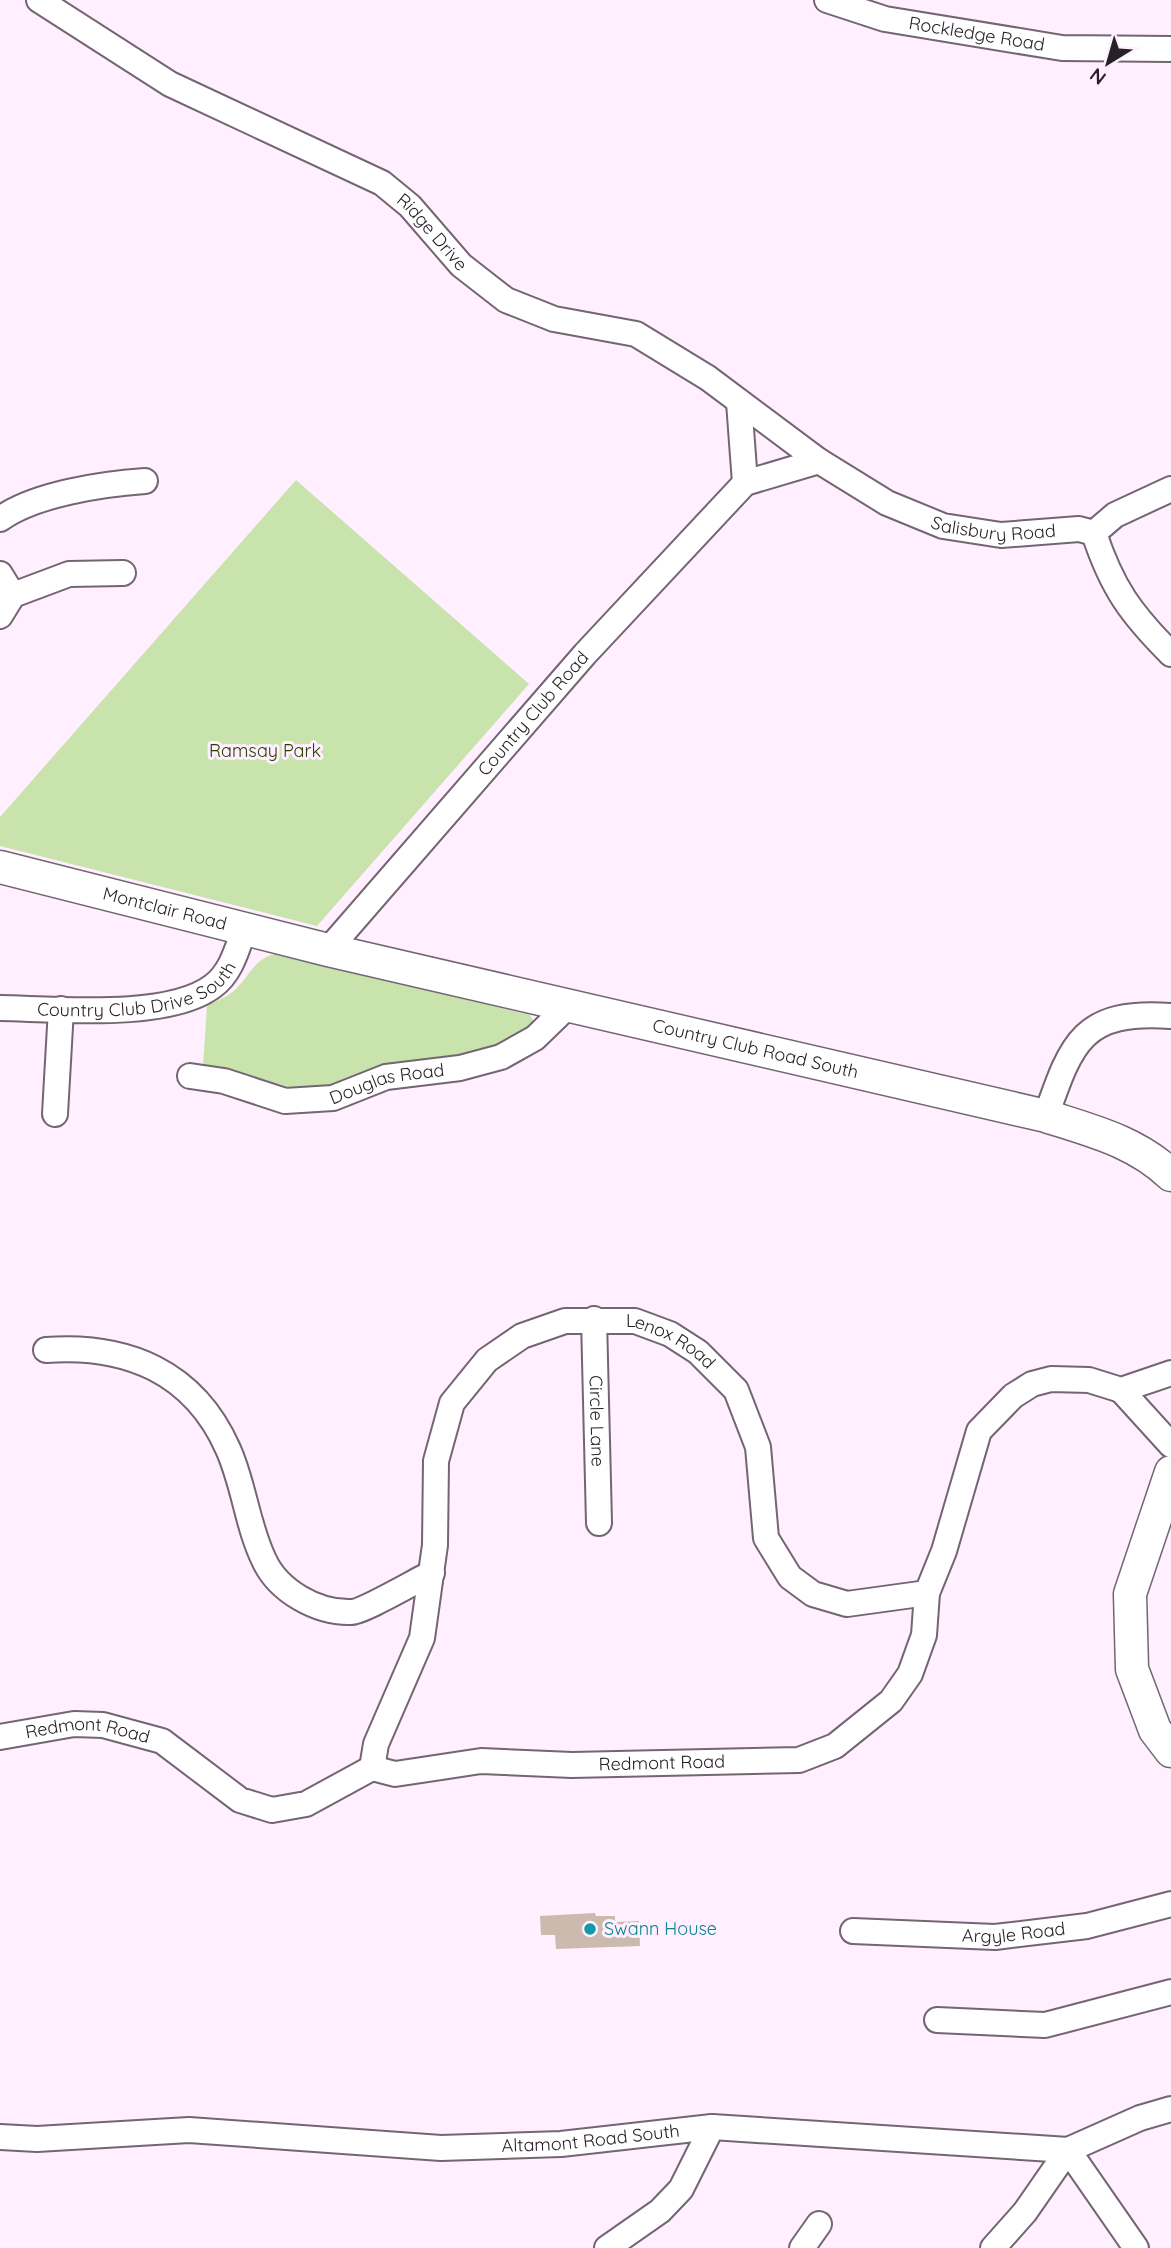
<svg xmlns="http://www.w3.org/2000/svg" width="1171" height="2248" font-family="Quicksand,sans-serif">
<rect width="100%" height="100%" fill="#ffefff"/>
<!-- green -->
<g fill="#c8e3ac">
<path d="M296,480L529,684L317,926L0,846V817Z"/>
<path d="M278,954L530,1015L534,1022L511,1048L306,1095L203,1066L207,1006C216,1001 229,996 236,989C250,975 257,955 278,954Z"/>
</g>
<!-- building -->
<path fill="#cbbaad" d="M595,1913L596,1916H615V1922L639,1921L640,1946L556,1949L555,1935H541L540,1916Z"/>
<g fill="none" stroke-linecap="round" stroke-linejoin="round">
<!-- minor casing -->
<g stroke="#736573" stroke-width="28">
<g id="minor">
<path id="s1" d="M39,0L170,84L382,183L410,206L461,265L506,300L554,319L636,334L708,378L819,461L887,503L943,526L1001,535L1079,529L1094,533L1115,515L1171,489"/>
<path id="s2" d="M827,0L885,19L1062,48L1171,49"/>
<path d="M739,402L745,483"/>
<path d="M0,519C35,494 102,484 145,481"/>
<path d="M1094,533C1112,588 1131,614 1171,654"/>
<path d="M0,574L13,595"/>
<path d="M0,616L13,595L69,574L123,573"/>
<path id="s3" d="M328,950L585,654L745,483L819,461"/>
<path id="s4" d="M0,1008C55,1009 169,1020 213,986C231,973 237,949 244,930"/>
<path id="s5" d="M190,1076L224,1081L285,1101L333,1098L386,1077L460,1068L501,1057L535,1038L569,1005"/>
<path d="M55,1114L61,1009"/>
<path d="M1046,1116C1072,1041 1083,1010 1171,1016"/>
<path id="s6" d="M594,1319L599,1523"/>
<path d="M46,1350C127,1344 194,1372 228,1449C244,1484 247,1525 264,1560C278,1591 317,1613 351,1612C363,1612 417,1580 432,1573"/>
<path d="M1121,1390L1171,1445"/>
<path id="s7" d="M0,1737L74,1724L103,1725L162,1741L240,1800L272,1810L306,1804L372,1768L395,1774L481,1761L572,1765L799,1760L835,1746L891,1701L910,1674L924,1635L927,1593L944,1551L979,1431L1013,1396L1032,1384L1051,1379L1089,1380L1121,1390L1171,1373"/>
<path id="s8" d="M372,1768L376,1744L422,1638L435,1545L436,1461L452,1403L487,1360L522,1336L565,1321H635L670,1334L698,1352L736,1390L758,1447L766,1538L790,1577L813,1594L847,1604L927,1593"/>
<path id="s9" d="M853,1931L995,1937L1087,1926L1171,1904"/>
<path d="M937,2020L1045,2025L1171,1992"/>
<path id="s10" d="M0,2137L37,2139L189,2130L441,2148L561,2144L712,2127L1068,2150L1140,2118L1171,2109"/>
<path d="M607,2248L660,2211L681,2189L712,2127"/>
<path d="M802,2248L819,2224"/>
<path d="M993,2248L1025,2212L1068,2150L1136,2248"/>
</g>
</g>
<!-- major casing -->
<g stroke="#736573" stroke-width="35">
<g id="major">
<path id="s11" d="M0,867L328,950L1046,1116C1092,1131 1135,1141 1171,1175"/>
<path d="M1171,1472L1130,1594L1132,1669L1155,1730L1171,1751"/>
</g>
</g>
<!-- minor -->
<use href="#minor" stroke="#fff" stroke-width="24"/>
<!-- major -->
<use href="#major" stroke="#fff" stroke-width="32"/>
</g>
<!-- markers -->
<circle fill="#0f9aa8" stroke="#ffefff" stroke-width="2.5" cx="590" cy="1929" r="7"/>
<g text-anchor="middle" stroke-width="6" stroke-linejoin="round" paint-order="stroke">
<!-- street labels -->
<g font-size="18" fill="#262126" stroke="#ffefff">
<text dy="6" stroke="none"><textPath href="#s2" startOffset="154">Rockledge Road</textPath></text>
<text dy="6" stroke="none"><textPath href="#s1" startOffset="460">Ridge Drive</textPath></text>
<text dy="6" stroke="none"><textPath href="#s1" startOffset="1110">Salisbury Road</textPath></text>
<text dy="6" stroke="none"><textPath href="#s3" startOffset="313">Country Club Road</textPath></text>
<text dy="6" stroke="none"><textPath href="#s11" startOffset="170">Montclair Road</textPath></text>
<text dy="6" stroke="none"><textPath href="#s4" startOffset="142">Country Club Drive South</textPath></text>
<text dy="6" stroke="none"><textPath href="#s11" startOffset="777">Country Club Road South</textPath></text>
<text dy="6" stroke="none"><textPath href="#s5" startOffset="203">Douglas Road</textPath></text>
<text dy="6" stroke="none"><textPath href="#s8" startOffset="632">Lenox Road</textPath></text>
<text dy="6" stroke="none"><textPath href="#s6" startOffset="102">Circle Lane</textPath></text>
<text dy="6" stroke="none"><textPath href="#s7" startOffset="89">Redmont Road</textPath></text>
<text dy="6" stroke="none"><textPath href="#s7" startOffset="698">Redmont Road</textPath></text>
<text dy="6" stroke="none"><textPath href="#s9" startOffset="161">Argyle Road</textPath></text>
<text dy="6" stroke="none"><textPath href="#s10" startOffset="592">Altamont Road South</textPath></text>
</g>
<!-- park labels -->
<g font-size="18" fill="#294000" stroke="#ffefff">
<text x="265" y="757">Ramsay Park</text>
</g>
<!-- culture labels -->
<g font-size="18" fill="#0d838f" stroke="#ffefff" text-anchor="start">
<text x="604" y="1935">Swann House</text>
</g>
</g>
<!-- north arrow -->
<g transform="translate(1108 63) rotate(217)" stroke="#ffefff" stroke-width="5" paint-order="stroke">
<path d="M0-5L12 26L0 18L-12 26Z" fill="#262126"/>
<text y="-10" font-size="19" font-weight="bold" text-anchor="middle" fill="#262126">N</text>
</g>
</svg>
